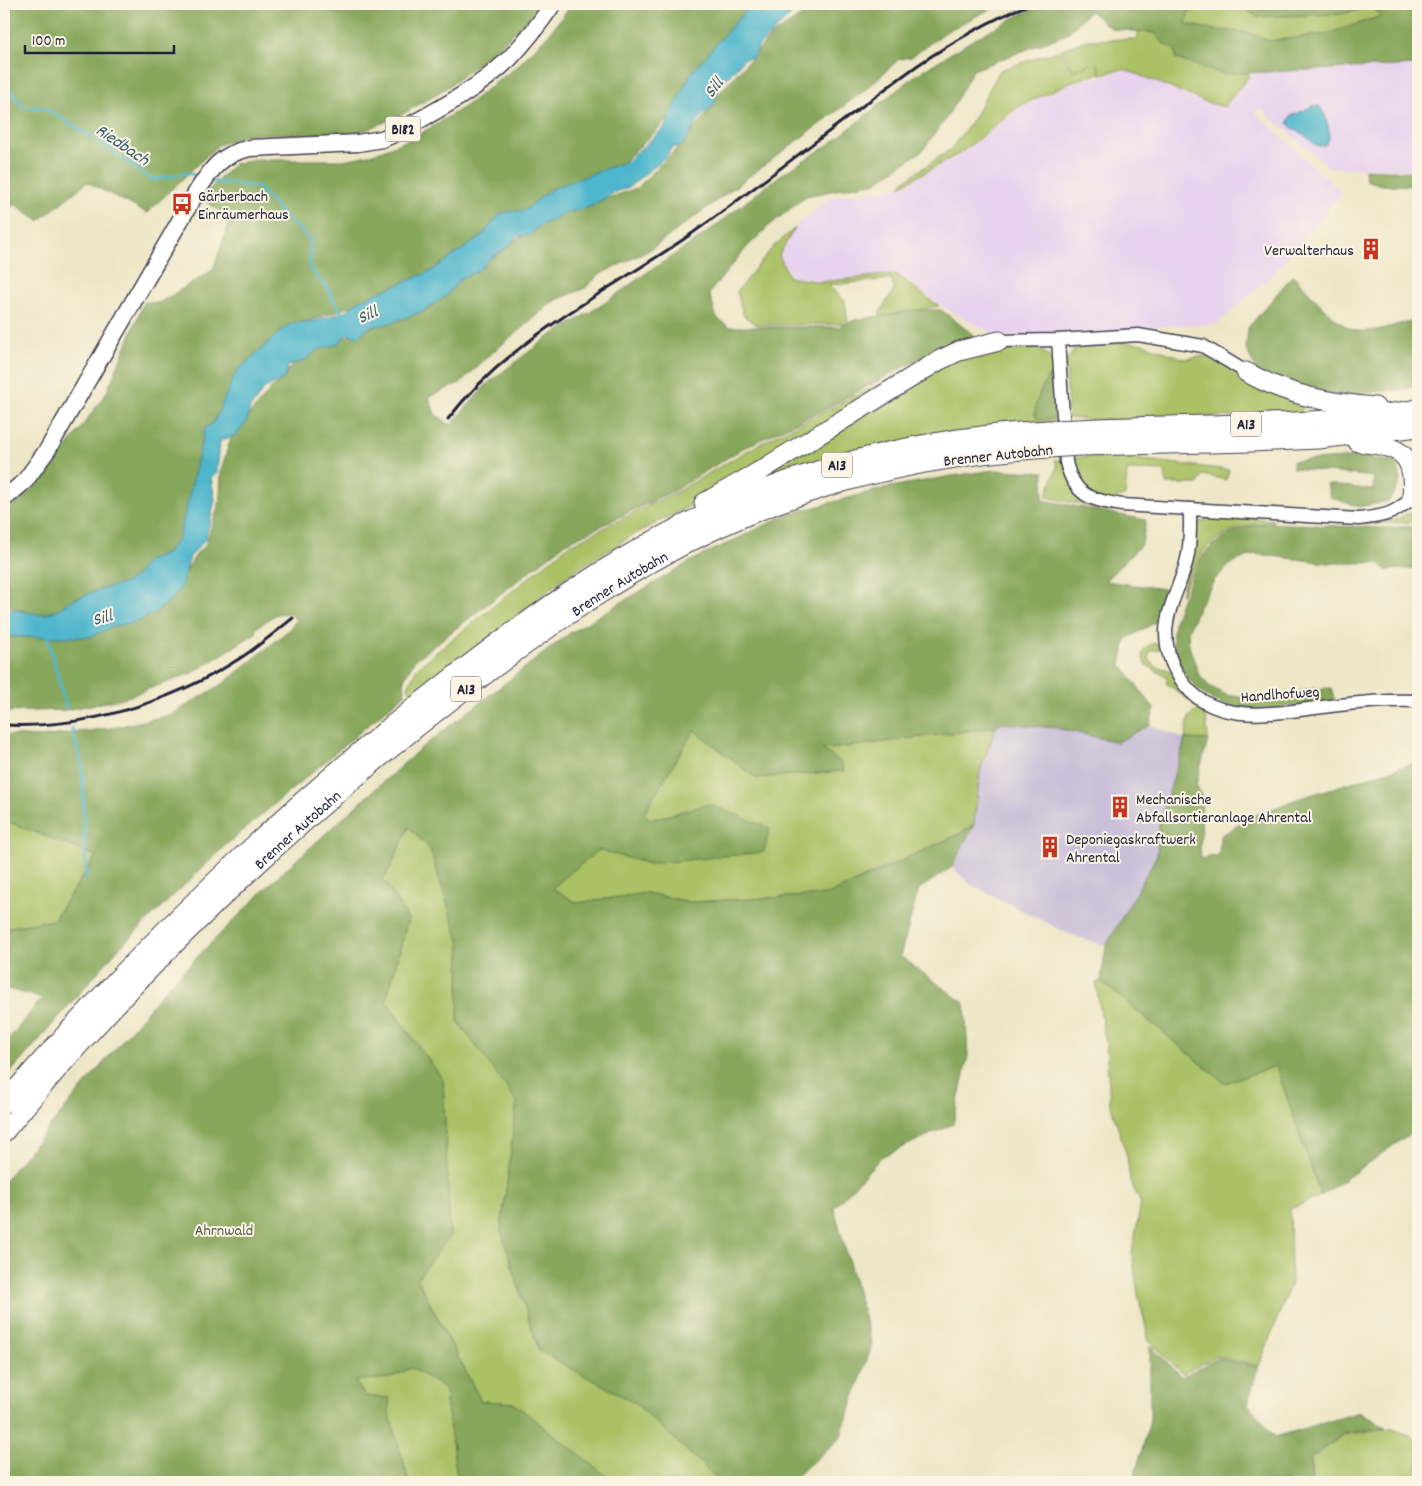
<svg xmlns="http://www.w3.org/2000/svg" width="1422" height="1486" font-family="Dekko,sans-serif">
<rect width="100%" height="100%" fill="#fcf5e5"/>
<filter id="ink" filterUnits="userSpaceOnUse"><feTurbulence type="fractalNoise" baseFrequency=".02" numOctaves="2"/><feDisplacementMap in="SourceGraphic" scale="10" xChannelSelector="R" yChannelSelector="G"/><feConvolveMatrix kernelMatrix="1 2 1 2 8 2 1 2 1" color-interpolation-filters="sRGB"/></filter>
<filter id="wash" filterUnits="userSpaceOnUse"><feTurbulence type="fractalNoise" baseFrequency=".0096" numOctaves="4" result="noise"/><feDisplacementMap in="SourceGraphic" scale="20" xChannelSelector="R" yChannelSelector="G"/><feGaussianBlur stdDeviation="1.12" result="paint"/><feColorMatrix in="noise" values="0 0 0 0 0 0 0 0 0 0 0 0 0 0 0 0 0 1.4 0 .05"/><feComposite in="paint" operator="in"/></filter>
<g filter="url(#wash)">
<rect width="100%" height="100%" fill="#ede6c6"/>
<!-- built -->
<path fill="#e8d2ef" d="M1418,66V170L1329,167L1260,108L1255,112L1342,193L1274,273L1217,324L1161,326L1086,333L1000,337L943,307L897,273L820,281L791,276L780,256L797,224L833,197L901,187L963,153L1019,108L1072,83L1125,70L1199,101L1224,108L1254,73Z"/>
<!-- industrial -->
<path fill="#c9bfd8" d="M1003,723L1056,728L1117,742L1150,725L1185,739L1159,826L1157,855L1106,946L1069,934L989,894L970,884L952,867L974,824L980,770L996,727Z"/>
<!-- green -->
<g fill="#aac166" stroke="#667250">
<path d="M1235,4H1239L1257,17L1340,14L1373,7L1381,16L1327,34L1269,41L1251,33L1214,30L1186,24L1188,11Z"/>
<path d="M1139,28L1181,31L1206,58L1250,75L1224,107L1203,101L1124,69L1101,74L1097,62L1100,73L1071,82L1018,107L962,152L900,186L904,181L951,149L975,116L1000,70L1058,51L1074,71L1091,64L1075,70L1060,50L1086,40L1137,39Z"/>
<path d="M795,228L779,255L789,277L820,282L896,274L939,306L880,317V312L894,290L892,279L829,285L845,301L848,324L757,325L743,315L737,291L773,247Z"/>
<path d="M1125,342L1143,344L1185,359L1209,355L1302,401L1301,415L1096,420L1068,418L1066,362L1075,349L1088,345Z"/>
<path d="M959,344L999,346L1006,350L1037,348L1048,355L1053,366L1059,420L705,498L635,534L568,575L414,697L408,687L417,668L568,546L678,491L761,443Z"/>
<path d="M1085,457L1135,459L1229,470L1226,480L1202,475L1198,484H1166L1165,471L1127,470L1125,496L1114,499L1113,511L1046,497L1057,467L1055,460Z"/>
<path d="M1415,510H1418V522L1365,524L1395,520Z"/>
<path d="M1227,516L1273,520V522C1249,524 1221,531 1205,550C1194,562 1188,581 1181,595L1198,523L1210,518Z"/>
<path d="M1153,643L1160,646L1158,650H1152L1148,656C1155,672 1161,665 1172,672C1176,675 1180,681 1183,684C1202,706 1207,710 1208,740L1185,739L1189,717L1197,709L1190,701L1166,683L1168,678L1145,664L1142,655L1145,648Z"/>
<path d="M996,727L980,770L974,824L961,833L827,895L690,902L647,893L577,903L552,888L598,850L650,864L709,804L650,820L644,813L694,729L756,778L842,763L822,750Z"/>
<path d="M4,820L96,856L53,920L4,928Z"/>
<path d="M409,827L430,849L460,944L458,1021L517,1101L501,1231L539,1351L634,1402L721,1482H614L513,1403L481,1401L417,1278L450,1235L443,1080L386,1001L408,919L384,880Z"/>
<path d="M1101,981L1225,1083L1276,1066L1321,1196L1290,1209L1291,1283L1259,1366L1216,1356L1183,1374L1149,1341L1138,1294L1132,1253L1141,1203L1130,1181L1127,1156L1110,1103L1106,1046L1096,983Z"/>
<path d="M411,1368L444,1387L458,1482H409L389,1412V1398L364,1396L354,1380L390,1378Z"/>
<path d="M1390,1428L1412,1436L1418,1442V1472L1393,1482H1312L1311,1459L1343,1435Z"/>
</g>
<!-- forest -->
<g fill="#87a75b" stroke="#54644b">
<path d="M4,4H539L529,18L499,47L449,86L403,114L366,130L342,134H247L218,145L147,213L87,182L39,221L16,205L4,207Z"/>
<path d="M572,4H759L704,61L668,119L612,173L402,287L335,312L286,328L233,390L185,537L158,566L95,603L37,615L4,605V514L44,479L107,392L144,302L159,303L213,270L226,233L229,217L201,198L234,164L252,160H344L373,154L415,137L464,107L516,67L548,35Z"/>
<path d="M820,4H1000L947,31L911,57L899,59L864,91L650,250L600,274L585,288L554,301L486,358L462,382L429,397L435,414L451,425L487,384L547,338L602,305L645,274L697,240L782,174L830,144L916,75L976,38L1023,13L1050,4H1235L1189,11L1186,24L1214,30L1251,33L1269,41L1327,34L1381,16L1373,7L1340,14L1257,17L1239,4H1418V8L1411,9L1413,16H1418V65L1223,74L1176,59L1175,48L1165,45L1155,33L1112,29L1090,11L1067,34L973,70L947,117L922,151L876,182L806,196L770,225L746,248L709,293L716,317L729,327H839L855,320L915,310H941L975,336L934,351L823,410L745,447L675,490L566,543L414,661L404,679L405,694L227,844L118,949L4,1080V1045L42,998L4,988V928L54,920L96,856L4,820V735L42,737L111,728L171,715L224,683L289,630L296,620L290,613L276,614L256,628V633L194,672L125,698L66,710L4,712V635L182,578L197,553L205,546L220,501L221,470L232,434L298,359L316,348L420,310L500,249L556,216L637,188L683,142L706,115L714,99L772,35Z"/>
<path d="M1365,169L1418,172V186L1381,185L1366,180Z"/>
<path d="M1293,275C1305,288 1341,330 1357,331C1377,333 1400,323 1418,319V386L1397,390L1316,398L1258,373L1246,349L1248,328Z"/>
<path d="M1050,375L1054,388L1053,419L1038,420C1037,418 1035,416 1035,413C1034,405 1045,378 1050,375Z"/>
<path d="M1363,457L1395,462C1405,481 1399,484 1389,501L1359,507L1330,497L1327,484L1373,490L1374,477L1293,468V461Z"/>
<path d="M994,470L1044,472L1043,500L1146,520L1142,544L1105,581L1164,589L1156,622L1126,639L1121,665L1154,708L1150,725L1117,742L1056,728L1003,723L996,727L823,750L842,763L844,771L756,778L694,730L644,813L651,820L709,804L770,828L764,852L650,864L598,850L552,888L577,903L647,893L690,902L827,895L961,833L974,824L952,867L919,889L900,956L965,1004L968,1056L953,1124L881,1157L834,1208L872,1345L840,1438L789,1482H721L634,1402L539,1351L501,1231L517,1102L458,1021L460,944L430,849L409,827L384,880L408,919L386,1001L443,1080L450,1235L417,1279L481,1401L513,1403L614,1482H458L444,1387L411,1368L390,1378L355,1381L365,1396L389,1398V1412L409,1482H4V1181L168,986L274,880L420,749L570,633L691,561L786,515L885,488L952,476Z"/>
<path d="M1265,523L1384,528L1418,526V568L1386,570L1379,563H1328L1255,554L1233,562L1215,579L1200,604L1188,631L1189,646L1199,675L1209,686L1226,695L1246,698L1269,697L1313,689L1331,688L1335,701C1305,704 1253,715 1225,705C1197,696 1174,668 1173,637C1172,620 1181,602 1188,586C1193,574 1198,559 1208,550C1226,532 1241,529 1265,523Z"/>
<path d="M1185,739L1208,740L1196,784L1202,798L1200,859L1219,855L1220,836L1254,816L1297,799L1418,762V1128L1321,1196L1276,1066L1225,1083L1101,981L1106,946L1157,855L1159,826Z"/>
<path d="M1150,1345L1182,1377L1217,1358L1258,1367L1248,1404L1275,1437L1360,1412L1386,1427L1343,1434L1310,1458L1311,1482H1133L1150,1421Z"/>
</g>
<!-- water -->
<g fill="#4eb6cc" stroke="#386c84">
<path d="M751,4H806L800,6L759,46L753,57L744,59L719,87L714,105L699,119L682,146L671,148L667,156L629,187L615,192L590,207L565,213L536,228L531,235L517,236L511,244L490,259L478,271L461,278L446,296L424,311L388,324L369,327L358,337L347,334L338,344L317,350L304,361L288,366L285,378L265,388L250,408L246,423L236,435L220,441L217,473L211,478L215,500L206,538L190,557L182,585L172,599L155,613L136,622L111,627L91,637H4V608L44,615L59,609L68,602L98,590L125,583L134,578L147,561L166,554L179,538L205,428L214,422L236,372L283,329L293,323L314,321L345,312L358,301L431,271L482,236L501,213L525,210L551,189L627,161L664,128L691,73Z"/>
<path d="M1313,106H1319C1326,113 1338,148 1319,146C1313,145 1308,137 1303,134C1296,130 1291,130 1288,122L1291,116Z"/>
</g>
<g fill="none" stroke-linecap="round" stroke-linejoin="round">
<!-- stream -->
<g stroke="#4eb6cc" stroke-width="3">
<path d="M4,82L23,107L45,108L103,144L152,180L188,173L200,177"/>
<path d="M211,181L258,187L282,214L310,239V269L328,289L343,316"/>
<path d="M47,635L66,707"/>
<path d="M72,728L82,765L86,879"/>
</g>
</g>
</g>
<g filter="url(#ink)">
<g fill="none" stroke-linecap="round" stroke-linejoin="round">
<!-- minor casing -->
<g stroke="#403f50" stroke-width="15">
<g id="minor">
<path d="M1058,340L1066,462C1074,496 1091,500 1122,505L1359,519C1384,516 1393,515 1412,498"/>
<path d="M999,341L1058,340L1138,335L1203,346L1246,372"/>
<path d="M1190,509C1190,525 1191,543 1187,559C1182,583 1167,606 1166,632C1166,648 1171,665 1180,678C1213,732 1288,710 1339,705C1365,702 1391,700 1418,701"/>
</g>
</g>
<!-- major casing -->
<g stroke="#403f50" stroke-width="19">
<path id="major" d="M4,499L25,481L48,449L196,193C211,169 221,154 250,148L358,143L382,139L394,134C434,112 477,90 510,58C526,41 540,23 553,4"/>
</g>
<!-- highway casing -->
<g stroke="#403f50" stroke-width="21">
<g id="highway">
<path d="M1246,372C1287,395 1328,403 1375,407"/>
<path d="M1079,429C1192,423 1306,428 1418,409"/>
<path d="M1358,442C1399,447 1416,451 1412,498"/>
<path d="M1081,446L1251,442L1318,439L1418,427"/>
<path d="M704,503L760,471L938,361L959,351L999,341"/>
<path d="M4,1103C139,948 286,806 449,680C537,612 628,546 731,503C831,460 939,436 1048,430"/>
<path id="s1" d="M4,1132C139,968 295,820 463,691C549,626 636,563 736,520C835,477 940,455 1048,448"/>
</g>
</g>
<!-- minor -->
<use href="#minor" stroke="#fff" stroke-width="12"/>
<!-- major -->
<use href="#major" stroke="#fff" stroke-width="16"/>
<!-- highway -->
<use href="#highway" stroke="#fff" stroke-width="19"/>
<!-- rail -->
<g stroke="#22223b" stroke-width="3">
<path d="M448,419C510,339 602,295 684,239C764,183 839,122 918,65C954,41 991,19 1031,4"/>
<path d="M4,725C86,729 173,702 242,657C260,645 277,631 293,618"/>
</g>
<!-- highway-bridge casing -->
<g stroke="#403f50" stroke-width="21" stroke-linecap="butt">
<g id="highway-bridge">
<path d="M1048,430L1079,429"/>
<path d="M1048,448L1081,446"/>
</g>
</g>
<!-- highway-bridge -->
<use href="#highway-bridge" stroke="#fff" stroke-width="19"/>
</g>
</g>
<!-- icons -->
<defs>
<g id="bus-bare" transform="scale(1.725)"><path d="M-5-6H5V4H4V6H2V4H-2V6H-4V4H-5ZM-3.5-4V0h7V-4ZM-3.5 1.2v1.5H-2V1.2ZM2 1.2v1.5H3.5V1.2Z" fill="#c8321e" stroke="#fcf5e5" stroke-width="2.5" paint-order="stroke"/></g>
<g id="building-bare" transform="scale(1.725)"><path d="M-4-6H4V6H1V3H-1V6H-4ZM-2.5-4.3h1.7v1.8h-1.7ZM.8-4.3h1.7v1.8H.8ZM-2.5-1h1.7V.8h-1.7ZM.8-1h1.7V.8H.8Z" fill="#c8321e" stroke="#fcf5e5" stroke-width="2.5" paint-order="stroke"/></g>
</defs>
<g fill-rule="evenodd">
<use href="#bus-bare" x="182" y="204"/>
<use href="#building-bare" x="1371" y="249"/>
<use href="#building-bare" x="1120" y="807"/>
<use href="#building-bare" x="1050" y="847"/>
</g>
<g text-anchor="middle" stroke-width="4" stroke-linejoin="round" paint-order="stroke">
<!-- shield labels -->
<g fill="#fcf5e5" stroke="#63616e" stroke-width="1">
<rect x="385.5" y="116.5" width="35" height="25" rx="4"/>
<rect x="1231" y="411.5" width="30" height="25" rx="4"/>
<rect x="822" y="452.5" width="30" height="25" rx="4"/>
<rect x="451" y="676.5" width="30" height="25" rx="4"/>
</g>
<g font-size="15" font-weight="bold" fill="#22223b">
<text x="403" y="134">B182</text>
<text x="1246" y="429">A13</text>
<text x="837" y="470">A13</text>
<text x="466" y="694">A13</text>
</g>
<!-- poi labels -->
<g font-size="16" fill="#22223b" stroke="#fcf5e5" text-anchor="start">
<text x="198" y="201">Gärberbach<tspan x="198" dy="18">Einräumerhaus</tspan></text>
<text x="1354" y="255" text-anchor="end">Verwalterhaus</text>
<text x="1136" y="804">Mechanische<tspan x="1136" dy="18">Abfallsortieranlage Ahrental</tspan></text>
<text x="1066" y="844">Deponiegaskraftwerk<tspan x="1066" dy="18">Ahrental</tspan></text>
</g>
<!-- street labels -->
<g font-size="16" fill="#22223b" stroke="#fcf5e5">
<text transform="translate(998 454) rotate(-6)" y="6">Brenner Autobahn</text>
<text dy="6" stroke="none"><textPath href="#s1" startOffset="828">Brenner Autobahn</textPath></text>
<text transform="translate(1280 693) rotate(-4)" y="6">Handlhofweg</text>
<text dy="6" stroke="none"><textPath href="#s1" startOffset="422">Brenner Autobahn</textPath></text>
</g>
<!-- park labels -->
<g font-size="16" fill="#525a4a" stroke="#fcf5e5">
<text x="224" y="1235">Ahrnwald</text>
</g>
<!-- water labels -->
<g font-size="18" font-style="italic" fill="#345d75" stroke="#fcf5e5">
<text transform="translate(713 87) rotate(-51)" y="6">Sill</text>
<text transform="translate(123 144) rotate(34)" y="6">Riedbach</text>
<text transform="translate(367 314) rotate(-23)" y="6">Sill</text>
<text transform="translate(102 617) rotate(-15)" y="6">Sill</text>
</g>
</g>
<!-- margin -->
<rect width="1422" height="1486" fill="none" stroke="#fcf5e5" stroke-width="20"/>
<!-- scale -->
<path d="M25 45v8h149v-8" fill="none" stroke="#22223b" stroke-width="2.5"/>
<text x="32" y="45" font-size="15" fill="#22223b" stroke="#fcf5e5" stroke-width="4" paint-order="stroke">100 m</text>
</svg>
